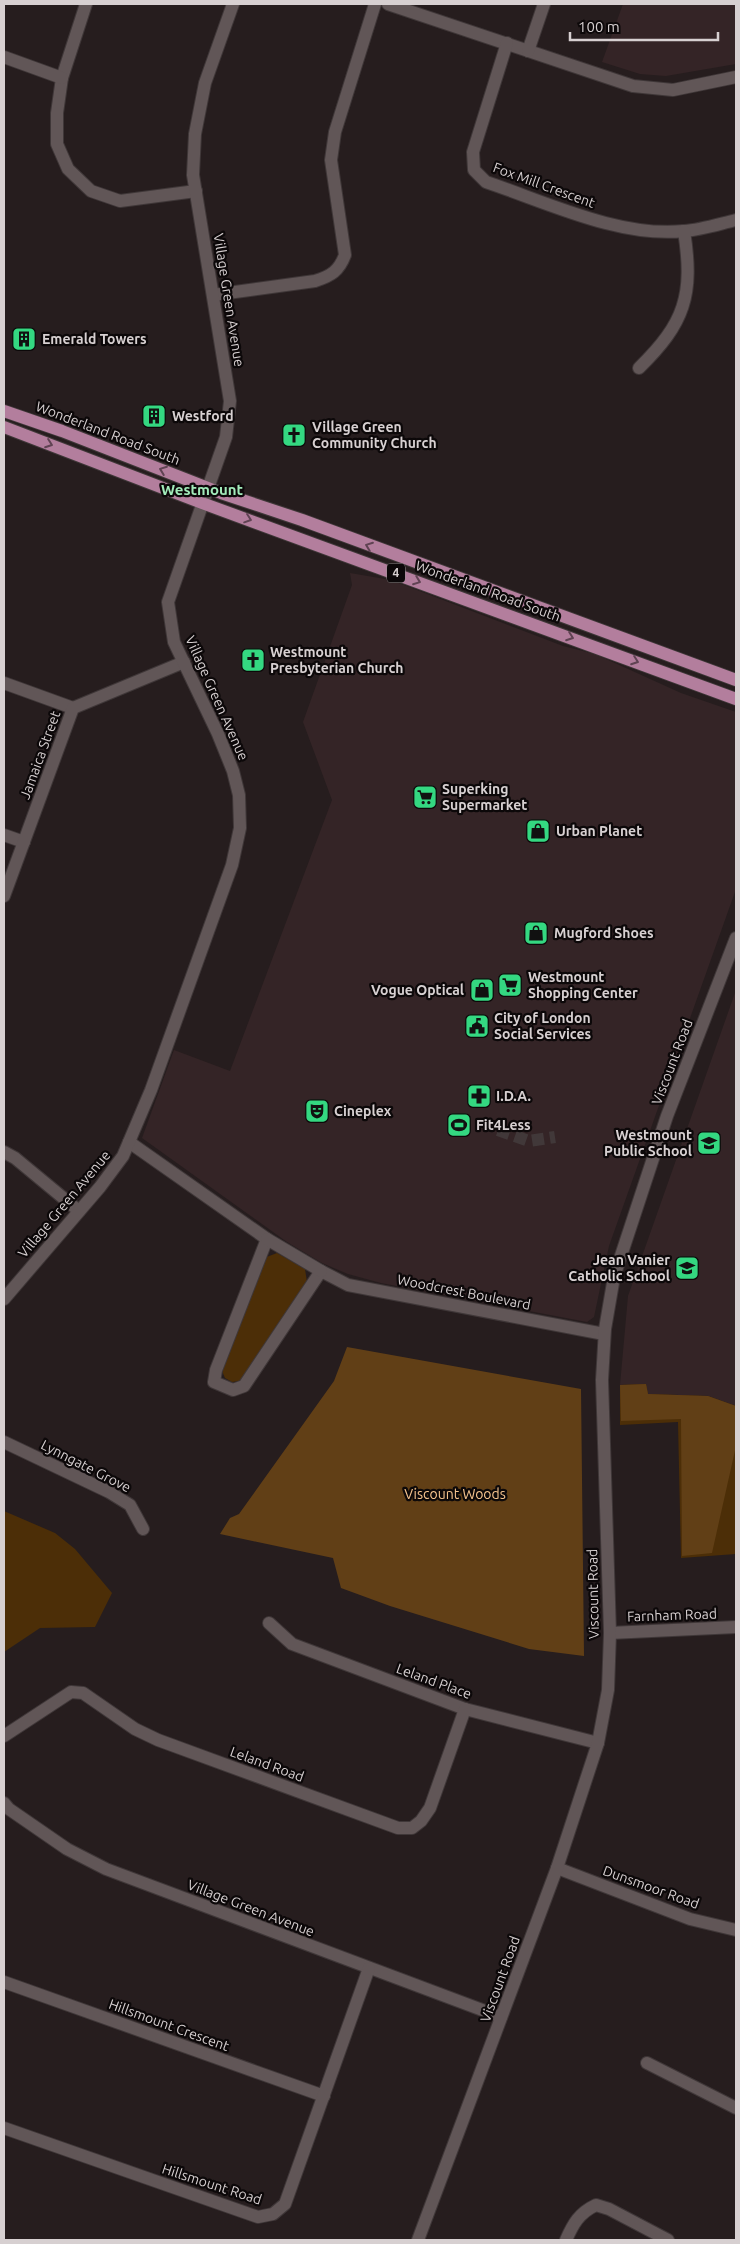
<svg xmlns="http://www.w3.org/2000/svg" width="740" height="2244" font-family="Ubuntu,sans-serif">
<rect width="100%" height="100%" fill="#261d1e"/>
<!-- built -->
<g fill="#342426">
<path d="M623,4H736V64L666,76L640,74L602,62Z"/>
<path d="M350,573L391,580L563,646L595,654L681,693L736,712V889L609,1246L594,1317L587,1322L381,1283L348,1274L322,1263L287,1242L142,1138L174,1050L230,1071L332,800L303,722L352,585Z"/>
<path d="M736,990V1406L708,1396L648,1394L645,1384L620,1385L628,1296Z"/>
</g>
<!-- green -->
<g fill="#4c2e07">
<path d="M277,1253L305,1269L307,1282L247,1375L239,1381L232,1382L225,1378L222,1371L264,1258Z"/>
<path d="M646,1384L648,1394L708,1396L736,1406V1554L681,1558L678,1422L620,1425V1385Z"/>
<path d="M4,1511L55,1533L75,1549L112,1593L95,1627L40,1628L4,1652Z"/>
</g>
<!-- forest -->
<g fill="#613f16">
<path d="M347,1347L581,1389L584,1656L529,1649L390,1606L341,1588L333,1558L220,1534L230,1518L239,1514L334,1381Z"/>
<path d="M646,1384L648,1394L708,1396L736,1406V1446L712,1553L682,1556L681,1419L621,1421L620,1385Z"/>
</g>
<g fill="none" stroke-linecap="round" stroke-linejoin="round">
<!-- minor-tunnel -->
<path stroke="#413839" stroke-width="12" stroke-dasharray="12 6" stroke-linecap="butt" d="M498,1130L529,1141L555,1137"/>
<!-- minor casing -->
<g stroke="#3f3738" stroke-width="14">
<g id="minor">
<path d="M86,4L62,78L57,113V144L68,169L91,191L120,201L196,191"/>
<path d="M388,4L633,86L673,90L736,77"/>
<path d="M507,43L473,152L474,170L486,182C546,202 620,238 684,231C701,230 719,224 736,220"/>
<path d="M528,51L544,4"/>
<path d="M4,57L62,78"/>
<path d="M213,295L315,281C331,276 339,271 345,255L331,160L335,132L375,4"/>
<path d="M639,368C685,323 694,295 684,231"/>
<path d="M4,683L73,708"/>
<path d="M4,835L24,842"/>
<path d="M4,896L73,708L184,662"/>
<path d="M129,1142L267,1239L216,1370L214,1382L233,1390L244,1386L321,1271L348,1285L604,1334"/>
<path d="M4,1152L15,1158L79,1211"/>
<path d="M267,1239L321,1271"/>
<path d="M4,1299L100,1187L123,1156L151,1090L232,865L240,828L239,795L233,771L218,734L174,642L168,602L226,437L230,401L193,175L195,134L205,83L233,4"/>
<path d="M4,1442L109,1492L130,1505L143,1529"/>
<path d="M269,1623L292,1644L465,1709L598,1743"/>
<path d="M610,1633L736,1627"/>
<path d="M4,1736L71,1692L83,1693L135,1729L158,1740L398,1828H412L421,1821L430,1808L465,1709"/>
<path d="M4,1803L9,1809L67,1849L106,1869L501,2017"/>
<path d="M557,1868L690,1919L736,1930"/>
<path d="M4,1982L324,2096"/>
<path d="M647,2063L736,2108"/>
<path d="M4,2128L258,2217L273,2214L285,2204L369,1968"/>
<path d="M418,2240L557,1868L598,1743L608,1690L610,1633L602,1380L605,1329L614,1277L667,1116L736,938"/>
<path d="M566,2240C573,2224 579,2213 596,2205L609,2209L668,2240"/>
</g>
</g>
<!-- major casing -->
<g stroke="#3f3738" stroke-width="14">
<g id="major">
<path d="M4,411L62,431L221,493L302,520L736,680"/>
<path d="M4,427L202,503L736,699"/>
</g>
</g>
<!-- minor -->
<use href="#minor" stroke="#615657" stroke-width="12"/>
<!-- major -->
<use href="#major" stroke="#b37e9d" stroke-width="12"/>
</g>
<!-- one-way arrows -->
<defs><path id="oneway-chevron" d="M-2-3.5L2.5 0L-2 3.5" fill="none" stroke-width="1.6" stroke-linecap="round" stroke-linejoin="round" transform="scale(1.25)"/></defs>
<g stroke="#604353">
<use href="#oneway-chevron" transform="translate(49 444) rotate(20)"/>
<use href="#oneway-chevron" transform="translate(163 470) rotate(-159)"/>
<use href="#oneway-chevron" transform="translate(248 519) rotate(19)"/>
<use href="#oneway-chevron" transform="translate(369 546) rotate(-159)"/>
<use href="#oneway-chevron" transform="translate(417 581) rotate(21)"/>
<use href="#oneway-chevron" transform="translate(570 637) rotate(20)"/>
<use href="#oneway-chevron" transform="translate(635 661) rotate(20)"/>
</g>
<!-- icons -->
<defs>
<g id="building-square" transform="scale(1.25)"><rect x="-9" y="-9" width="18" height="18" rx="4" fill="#34d881" stroke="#0c0809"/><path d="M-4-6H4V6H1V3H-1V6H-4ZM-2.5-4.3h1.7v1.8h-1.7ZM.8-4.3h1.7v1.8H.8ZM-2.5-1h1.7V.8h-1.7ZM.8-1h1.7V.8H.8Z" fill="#111"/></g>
<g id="church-square" transform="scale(1.25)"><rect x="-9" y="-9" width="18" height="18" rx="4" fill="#34d881" stroke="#0c0809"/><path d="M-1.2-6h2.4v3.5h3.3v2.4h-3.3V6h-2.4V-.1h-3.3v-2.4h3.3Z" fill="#111"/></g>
<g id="supermarket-square" transform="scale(1.25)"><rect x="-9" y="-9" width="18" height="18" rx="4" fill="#34d881" stroke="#0c0809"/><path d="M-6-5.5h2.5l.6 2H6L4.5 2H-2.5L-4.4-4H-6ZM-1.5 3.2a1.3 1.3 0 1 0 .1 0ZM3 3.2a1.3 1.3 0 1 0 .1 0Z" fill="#111"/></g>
<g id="shop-square" transform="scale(1.25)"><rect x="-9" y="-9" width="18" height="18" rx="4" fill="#34d881" stroke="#0c0809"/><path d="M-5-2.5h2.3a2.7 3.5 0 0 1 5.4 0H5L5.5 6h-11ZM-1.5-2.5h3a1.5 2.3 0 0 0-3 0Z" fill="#111"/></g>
<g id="civic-square" transform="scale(1.25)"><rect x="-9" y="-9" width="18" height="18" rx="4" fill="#34d881" stroke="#0c0809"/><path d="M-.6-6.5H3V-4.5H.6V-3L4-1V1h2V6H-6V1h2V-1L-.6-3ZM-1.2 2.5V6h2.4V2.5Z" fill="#111"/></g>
<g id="pharmacy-square" transform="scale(1.25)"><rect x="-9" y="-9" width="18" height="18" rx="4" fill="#34d881" stroke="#0c0809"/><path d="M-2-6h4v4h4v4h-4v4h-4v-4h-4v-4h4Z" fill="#111"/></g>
<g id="theatre-square" transform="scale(1.25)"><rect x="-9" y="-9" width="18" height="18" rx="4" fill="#34d881" stroke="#0c0809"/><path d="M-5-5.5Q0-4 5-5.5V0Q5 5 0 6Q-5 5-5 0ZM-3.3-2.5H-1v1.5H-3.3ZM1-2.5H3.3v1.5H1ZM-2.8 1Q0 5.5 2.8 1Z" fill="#111"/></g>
<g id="stadium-square" transform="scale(1.25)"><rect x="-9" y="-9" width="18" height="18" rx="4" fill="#34d881" stroke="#0c0809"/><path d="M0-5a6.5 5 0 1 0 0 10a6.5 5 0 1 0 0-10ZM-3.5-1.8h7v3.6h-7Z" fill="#111"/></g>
<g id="school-square" transform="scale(1.25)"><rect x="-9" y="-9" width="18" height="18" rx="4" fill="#34d881" stroke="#0c0809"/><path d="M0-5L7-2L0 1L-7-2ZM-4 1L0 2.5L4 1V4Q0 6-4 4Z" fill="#111"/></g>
</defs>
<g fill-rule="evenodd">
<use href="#building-square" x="24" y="339"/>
<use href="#building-square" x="154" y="416"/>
<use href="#church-square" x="294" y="435"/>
<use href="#church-square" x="253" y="660"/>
<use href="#supermarket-square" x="425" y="797"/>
<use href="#shop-square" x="538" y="831"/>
<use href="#shop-square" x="536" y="933"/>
<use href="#supermarket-square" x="510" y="985"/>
<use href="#shop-square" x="482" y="990"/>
<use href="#civic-square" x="477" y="1026"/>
<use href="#pharmacy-square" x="479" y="1096"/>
<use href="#theatre-square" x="317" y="1111"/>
<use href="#stadium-square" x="459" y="1125"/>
<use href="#school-square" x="709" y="1143"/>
<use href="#school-square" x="687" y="1268"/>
</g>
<g text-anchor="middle" stroke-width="4.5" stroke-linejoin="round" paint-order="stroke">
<!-- shield labels -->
<rect fill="#0c0809" stroke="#9a9495" stroke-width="1" x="387" y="563.5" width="18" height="19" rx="4"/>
<g font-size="12" font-weight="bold" fill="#d7d0d1">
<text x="396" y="577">4</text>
</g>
<!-- street labels -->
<g font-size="14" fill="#d7d0d1" stroke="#0c0809">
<text transform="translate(544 185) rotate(20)" y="5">Fox Mill Crescent</text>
<text transform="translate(229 300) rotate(81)" y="5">Village Green Avenue</text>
<text transform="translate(108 433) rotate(21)" y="5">Wonderland Road South</text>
<text transform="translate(488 591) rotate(20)" y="5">Wonderland Road South</text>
<text transform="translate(217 698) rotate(66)" y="5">Village Green Avenue</text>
<text transform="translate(40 755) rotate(-70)" y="5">Jamaica Street</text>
<text transform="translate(672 1062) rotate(-69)" y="5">Viscount Road</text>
<text transform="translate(64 1204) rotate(-50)" y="5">Village Green Avenue</text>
<text transform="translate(464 1292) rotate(11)" y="5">Woodcrest Boulevard</text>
<text transform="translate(86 1466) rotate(27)" y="5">Lynngate Grove</text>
<text transform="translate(593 1594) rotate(-91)" y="5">Viscount Road</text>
<text transform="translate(672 1615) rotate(-2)" y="5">Farnham Road</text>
<text transform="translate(434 1681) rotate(20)" y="5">Leland Place</text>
<text transform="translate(267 1764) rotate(20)" y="5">Leland Road</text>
<text transform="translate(651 1887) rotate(20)" y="5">Dunsmoor Road</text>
<text transform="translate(251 1908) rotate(21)" y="5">Village Green Avenue</text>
<text transform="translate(500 1979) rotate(-70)" y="5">Viscount Road</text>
<text transform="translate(169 2025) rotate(20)" y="5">Hillsmount Crescent</text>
<text transform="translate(212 2184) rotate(18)" y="5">Hillsmount Road</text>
</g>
<!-- poi labels -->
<g font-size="14" font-weight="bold" fill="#d7d0d1" stroke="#0c0809" text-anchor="start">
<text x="42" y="344">Emerald Towers</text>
<text x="172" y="421">Westford</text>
<text x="312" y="432">Village Green<tspan x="312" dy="16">Community Church</tspan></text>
<text x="270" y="657">Westmount<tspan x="270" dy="16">Presbyterian Church</tspan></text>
<text x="442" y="794">Superking<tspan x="442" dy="16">Supermarket</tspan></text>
<text x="556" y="836">Urban Planet</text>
<text x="554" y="938">Mugford Shoes</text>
<text x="528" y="982">Westmount<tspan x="528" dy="16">Shopping Center</tspan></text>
<text x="464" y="995" text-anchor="end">Vogue Optical</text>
<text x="494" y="1023">City of London<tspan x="494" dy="16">Social Services</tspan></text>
<text x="496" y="1101">I.D.A.</text>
<text x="334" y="1116">Cineplex</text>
<text x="476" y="1130">Fit4Less</text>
<text x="692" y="1140" text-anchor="end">Westmount<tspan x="692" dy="16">Public School</tspan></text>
<text x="670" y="1265" text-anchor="end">Jean Vanier<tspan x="670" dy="16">Catholic School</tspan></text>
</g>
<!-- park labels -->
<g font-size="14" fill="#f8c58f" stroke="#0c0809">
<text x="455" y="1499">Viscount Woods</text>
</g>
<!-- neighbourhood labels -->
<g font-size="15" font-weight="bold" fill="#a2ebba" stroke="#0c0809">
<text x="202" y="495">Westmount</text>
</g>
</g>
<!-- border -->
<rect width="740" height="2244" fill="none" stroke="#d7d0d1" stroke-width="10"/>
<!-- scale -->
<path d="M570 32v8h148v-8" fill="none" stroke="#d7d0d1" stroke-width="2.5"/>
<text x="578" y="32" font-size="15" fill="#d7d0d1" stroke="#0c0809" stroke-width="4" paint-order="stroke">100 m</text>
</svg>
